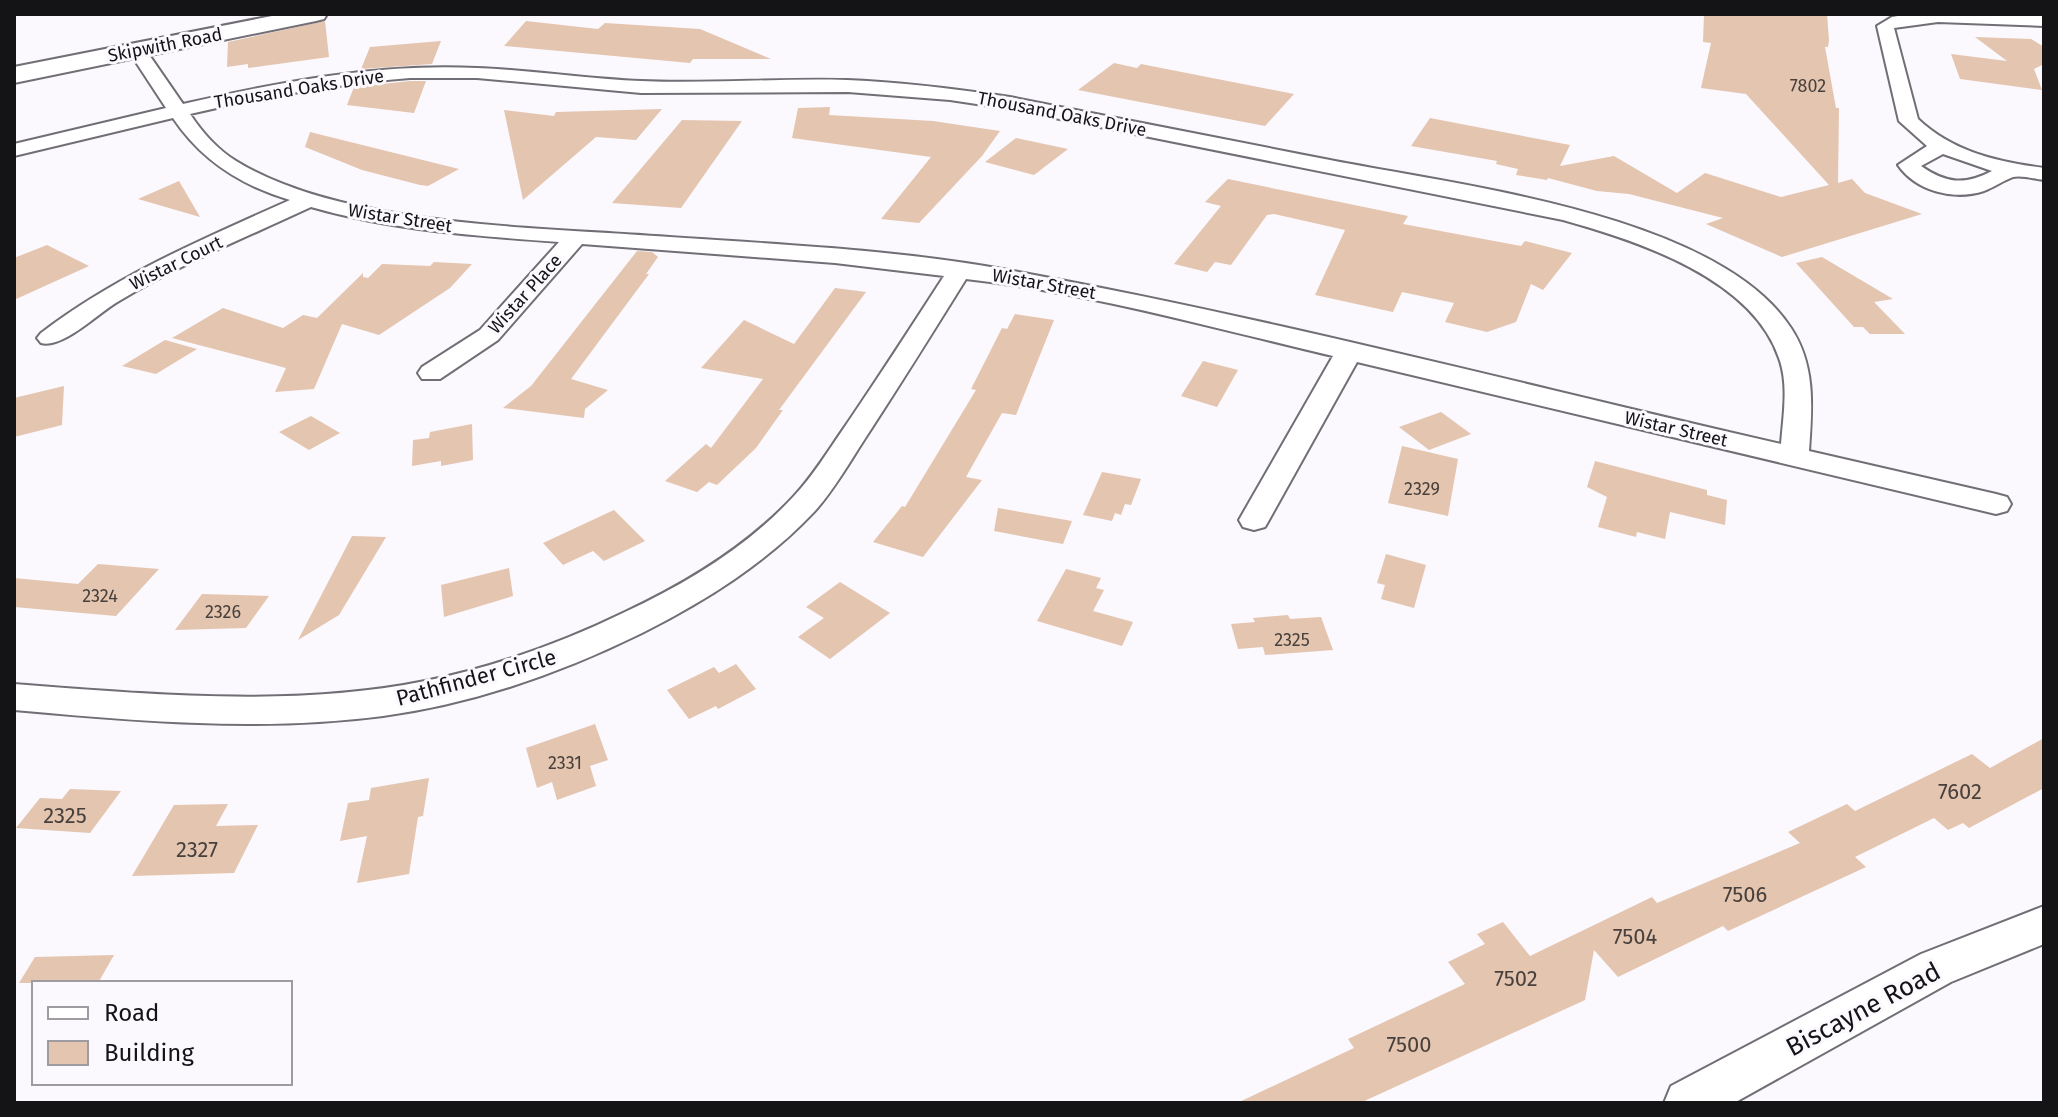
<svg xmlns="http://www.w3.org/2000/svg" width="2058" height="1117" font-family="'Fira Sans',sans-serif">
<rect width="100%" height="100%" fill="#fbf8fe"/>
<!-- building -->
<g fill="#e4c5b0">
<path d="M1704,14H1827L1829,40L1828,47H1825L1836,108H1839L1838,183L1852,179L1865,193L1922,214L1782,257L1706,224L1723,218L1629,194L1597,191L1548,178L1547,180L1516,175L1518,169L1496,164L1497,161L1411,146L1430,118L1570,145L1560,166L1614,156L1677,193L1705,173L1781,197L1829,185L1746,94L1701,88L1711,43L1703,42Z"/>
<path d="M325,21L329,57L248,68V64L227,67L228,42Z"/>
<path d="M526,21L598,29L605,23L700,29L771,59H693L690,63L504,46Z"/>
<path d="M1975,37L2031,39L2044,47V64L2034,69L2042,90L1960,79L1951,54L2007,61Z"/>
<path d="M441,41L432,64L361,69L370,47Z"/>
<path d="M1114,63L1137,68L1141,64L1294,94L1265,126L1078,90Z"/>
<path d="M410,81H426L414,113L347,105L354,87Z"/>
<path d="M830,107L829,115L933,121L1000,131L982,156L919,223L881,219L931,157L792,138L798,108Z"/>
<path d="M662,109L636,140L596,137L523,200L504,110L554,116L556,112Z"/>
<path d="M682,120L742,121L681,208L612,203Z"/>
<path d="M310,132L459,169L428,186L420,185L362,170L305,147Z"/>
<path d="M1016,138L1068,149L1034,175L985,162Z"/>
<path d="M1228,179L1408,216L1403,224L1521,246L1525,241L1572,253L1543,290L1531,284L1516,322L1487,332L1445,322L1454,303L1402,292L1393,312L1315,295L1345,230L1274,214L1267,215L1231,265L1215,262L1207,272L1174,264L1221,206L1205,202Z"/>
<path d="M179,181L200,217L138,199Z"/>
<path d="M47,245L89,266L14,300V258Z"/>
<path d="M637,251L652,252L658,257L646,274H649L571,379L608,390L585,409L584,418L503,408L531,386Z"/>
<path d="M1822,257L1893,299L1874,302L1905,334H1870L1863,327H1854L1796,263Z"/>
<path d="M434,262L472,264L450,288L379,335L342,324L314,389L275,392L286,368L172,338L223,308L283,328L303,315L317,318L363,273V277L368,278L382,264L430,266Z"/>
<path d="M835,288L866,292L779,410H783L756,448L717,485L709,482L697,492L665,481L706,444L711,448L763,379L701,368L744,320L794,344Z"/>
<path d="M1015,314L1054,320L1016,415L1002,413L966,477L982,480L923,557L873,542L902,506L905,507L976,390L971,389L1002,328L1007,329Z"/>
<path d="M165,340L197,349L156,374L122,366Z"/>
<path d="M1203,361L1238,370L1217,407L1181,396Z"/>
<path d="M64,386L62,425L14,437V398Z"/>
<path d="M1441,412L1471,434L1429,450L1399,427Z"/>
<path d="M311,416L340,433L309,450L279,432Z"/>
<path d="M472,424L473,460L441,466V461L412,466L413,440L429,438L430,432Z"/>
<path d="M1402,446L1458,459L1448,516L1388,503Z"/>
<path d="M1595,461L1707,490V495L1727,500L1725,525L1670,512L1665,539L1637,532L1636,537L1598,527L1607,497L1587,487Z"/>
<path d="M1102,472L1141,479L1131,505L1125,504L1121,515L1115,513L1112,521L1083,515Z"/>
<path d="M998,508L1072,521L1063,544L994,531Z"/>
<path d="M614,510L645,541L604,561L593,551L563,565L543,543Z"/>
<path d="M352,536L386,537L339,615L298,640Z"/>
<path d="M1386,554L1426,565L1414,608L1381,599L1385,585L1377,583Z"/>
<path d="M98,564L159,569L116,616L14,607V578L78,584Z"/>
<path d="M509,568L513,596L444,617L441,585Z"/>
<path d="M1066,569L1101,578L1096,588L1104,590L1093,611L1133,622L1122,646L1037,621Z"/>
<path d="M840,582L890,613L830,659L798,637L824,618L806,607Z"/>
<path d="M202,594L269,596L246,628L175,630Z"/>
<path d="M1288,615L1290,619L1321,617L1333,650L1265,655L1263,647L1238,649L1231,624L1255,622L1253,618Z"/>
<path d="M736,664L756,689L718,709L716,706L689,719L667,690L714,667L719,673Z"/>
<path d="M595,724L608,760L590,766L596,786L557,800L552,782L537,788L526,748Z"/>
<path d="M2044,738V788L1969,828L1963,823L1948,830L1934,818L1855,857L1866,867L1728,931L1723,926L1618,977L1594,950L1585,1000L1360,1103H1237L1354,1048L1348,1039L1465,984L1448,962L1485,944L1477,934L1503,922L1530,956L1652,897L1657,903L1800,843L1788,832L1847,804L1855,811L1972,754L1990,768Z"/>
<path d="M429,778L423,816L418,817L409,874L357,883L367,836L340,841L348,803L369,800L371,788Z"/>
<path d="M70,789L121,791L90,833L16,828L40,798L62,799Z"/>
<path d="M228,804L216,826L258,825L234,873L132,876L174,805Z"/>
<path d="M114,955L98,983H19L35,957Z"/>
</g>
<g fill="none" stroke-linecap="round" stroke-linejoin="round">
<!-- street casing -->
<g stroke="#716e75" stroke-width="4">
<g id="street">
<path d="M1909,14L2044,16V26L1938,22L1894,28L1918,119C1953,152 1998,162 2044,168V180C2035,179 2021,175 2013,177C2003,181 1994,187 1984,191C1954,201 1916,191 1898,165L1927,146L1899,121L1877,26L1892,17ZM1943,154L1992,171C1965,185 1947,184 1921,166Z"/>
<path d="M137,45L143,46L183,104C280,82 377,63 477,68C532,70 586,79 641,81C709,84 778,78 847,80C902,82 956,89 1010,97C1117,118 1223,139 1330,160C1456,185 1717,214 1791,328C1816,366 1812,408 1809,451L1996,494L2007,497L2011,504L2007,511L1996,514L1357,362L1269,520L1265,527L1254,530L1243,527L1239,520L1333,356C1213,328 1090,293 966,279C933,332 900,385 866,437C849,463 834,490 814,512C765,564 705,601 642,633C561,673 472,704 383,716C261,732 136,721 14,710V684C149,694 291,708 425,681C495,667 561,643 625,612C687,583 747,547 794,496C813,476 828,451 844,428C878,378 911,327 944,276L835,263L582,244L498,340L440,379H422L418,373L422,367L480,330L559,242C476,236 391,230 311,207C247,237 180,264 119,301C98,313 63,349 41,343L37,338L41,333C117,275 203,239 290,200C242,186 201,160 173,118L14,156V144L166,108L128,50ZM410,78H477L641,93L848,92L950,100L1010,109L1563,220C1638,241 1752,278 1779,358C1789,385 1783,417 1781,444C1524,385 1267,317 1008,270C894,249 771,244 655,236C533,227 341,226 236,161C218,150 202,132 190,114C264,97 335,84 410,78Z"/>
<path d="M2044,906V944L1951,982L1734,1103H1664L1671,1086L1921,954Z"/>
</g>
</g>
<!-- secondary casing -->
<g stroke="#716e75" stroke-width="4">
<path id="secondary" d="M282,14H327L324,19L316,21L14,83V67Z"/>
</g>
<!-- street -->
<use href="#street" fill="#fff" fill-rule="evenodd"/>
<!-- secondary -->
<use href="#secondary" fill="#fff" fill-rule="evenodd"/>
</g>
<g text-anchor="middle" stroke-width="6" stroke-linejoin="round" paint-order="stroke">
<!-- far-street labels -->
<g font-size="18" fill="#141316" stroke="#fbf8fe">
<text transform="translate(165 45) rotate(-11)" y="6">Skipwith Road</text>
<text transform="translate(299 89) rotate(-9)" y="6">Thousand Oaks Drive</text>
<text transform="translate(1062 114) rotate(11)" y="6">Thousand Oaks Drive</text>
<text transform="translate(400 218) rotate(9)" y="6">Wistar Street</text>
<text transform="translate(176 263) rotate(-26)" y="6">Wistar Court</text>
<text transform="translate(1044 284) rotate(10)" y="6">Wistar Street</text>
<text transform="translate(525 294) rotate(-48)" y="6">Wistar Place</text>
<text transform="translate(1676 429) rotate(13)" y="6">Wistar Street</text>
</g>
<!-- number labels -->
<g font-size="18" fill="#48403c">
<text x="1808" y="92">7802</text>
<text x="1422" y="495">2329</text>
<text x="100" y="602">2324</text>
<text x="223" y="618">2326</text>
<text x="1292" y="646">2325</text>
<text x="565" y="769">2331</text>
</g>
<!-- street labels -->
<g font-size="22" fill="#141316" stroke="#fbf8fe">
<text transform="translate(476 677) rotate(-15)" y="8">Pathfinder Circle</text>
</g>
<!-- near-number labels -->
<g font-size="22" fill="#48403c">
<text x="1960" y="799">7602</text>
<text x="65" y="823">2325</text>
<text x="197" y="857">2327</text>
<text x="1745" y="902">7506</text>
<text x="1635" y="944">7504</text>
<text x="1516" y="986">7502</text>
<text x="1409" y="1052">7500</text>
</g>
<!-- near-street labels -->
<g font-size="26" fill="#141316" stroke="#fbf8fe">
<text transform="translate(1863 1009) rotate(-28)" y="9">Biscayne Road</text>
</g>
</g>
<!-- border -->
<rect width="2058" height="1117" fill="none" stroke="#141316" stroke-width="32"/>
<!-- legend -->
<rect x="32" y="981" width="260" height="104" fill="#fbf8fe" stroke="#9f9ca1" stroke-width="2"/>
<rect x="48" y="1007" width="40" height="12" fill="#ffffff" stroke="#9f9ca1" stroke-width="2"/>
<text x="104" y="1021" font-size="24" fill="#141316">Road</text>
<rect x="48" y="1041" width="40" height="24" fill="#e4c5b0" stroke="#9f9ca1" stroke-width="2"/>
<text x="104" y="1061" font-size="24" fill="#141316">Building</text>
</svg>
